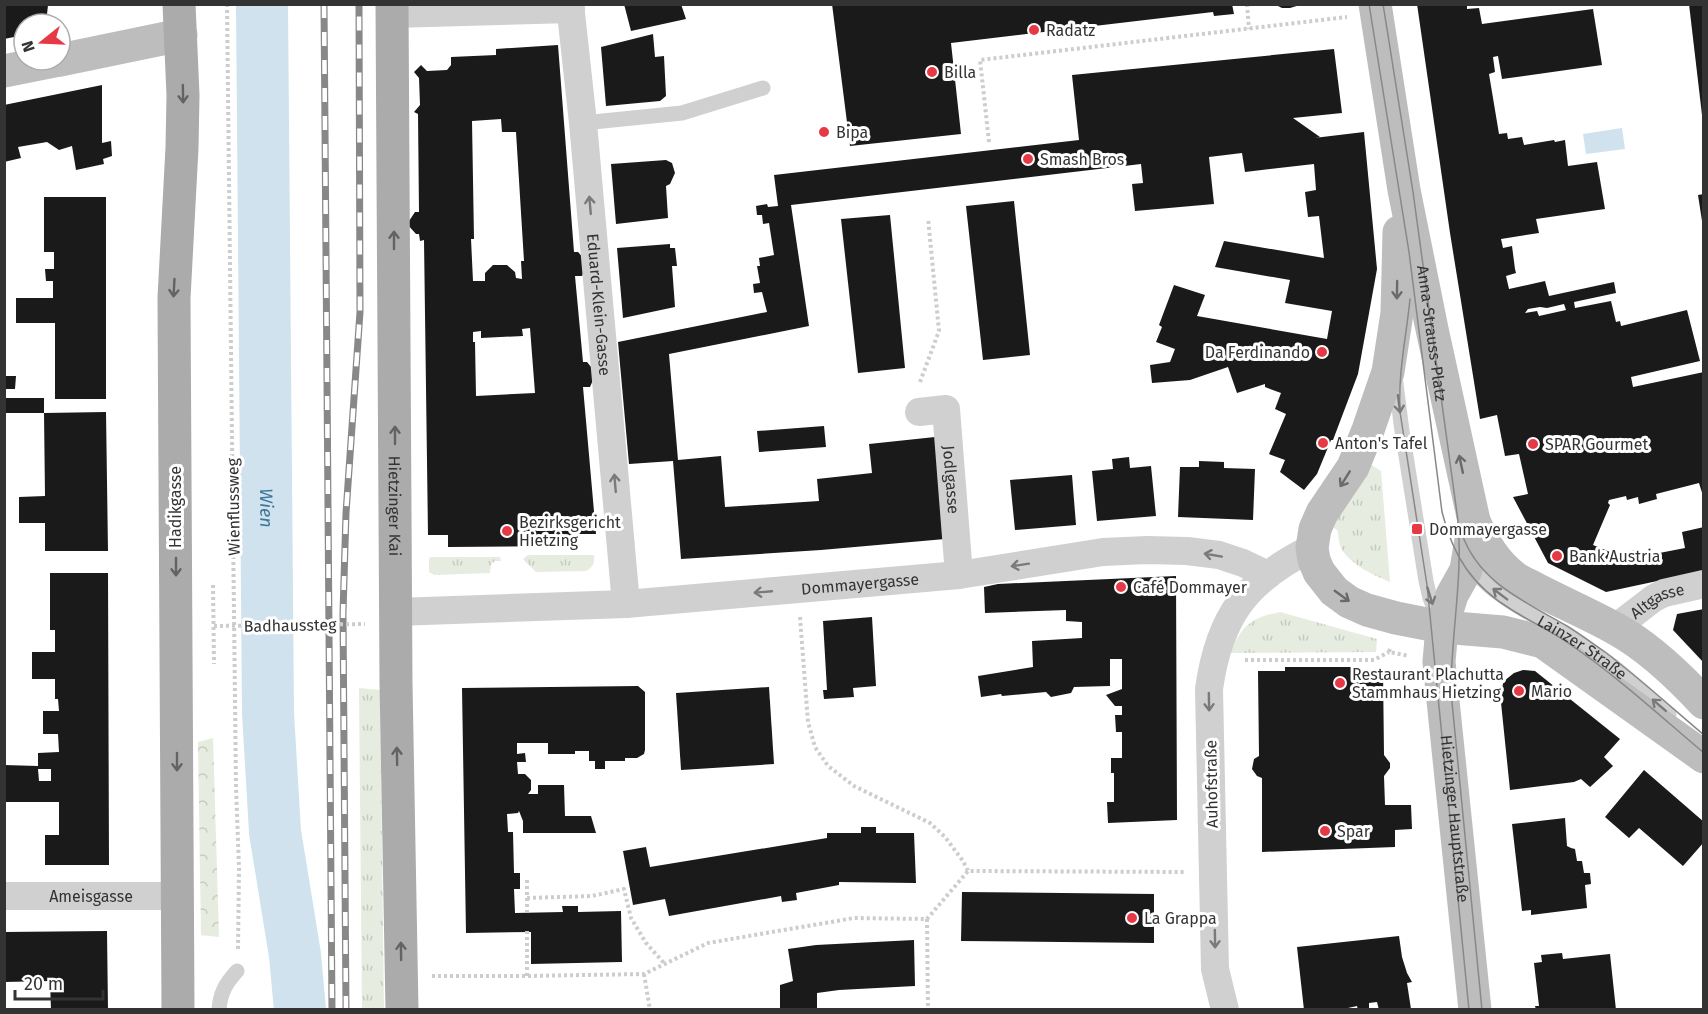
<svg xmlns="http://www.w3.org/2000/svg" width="1708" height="1014" font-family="'Fira Sans',sans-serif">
<defs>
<pattern id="grass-tufts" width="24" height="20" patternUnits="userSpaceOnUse" patternTransform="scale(1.5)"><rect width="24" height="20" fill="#e6ecdf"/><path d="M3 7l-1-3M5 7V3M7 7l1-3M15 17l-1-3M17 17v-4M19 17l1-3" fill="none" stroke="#c6cbc0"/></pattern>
<pattern id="forest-crowns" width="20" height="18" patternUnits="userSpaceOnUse" patternTransform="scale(1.5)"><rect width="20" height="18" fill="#e6ecdf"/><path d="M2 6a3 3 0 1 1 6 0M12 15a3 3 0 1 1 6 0" fill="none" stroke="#c6cbc0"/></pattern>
</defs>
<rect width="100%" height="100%" fill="#fff"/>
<!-- grass -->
<g fill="url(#grass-tufts)">
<path d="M1370,464L1381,471L1390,582C1373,575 1353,566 1342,550C1339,544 1338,537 1338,531L1332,526Z"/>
<path d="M528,555H594C595,563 593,567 586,571L536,572L523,559Z"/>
<path d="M431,557H500L501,561H495L491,564L490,573L434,575L429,572V559Z"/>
<path d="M1280,612L1377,639L1376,652L1230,653C1242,625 1251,618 1280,612Z"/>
<path d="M359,688L380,690L384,1009H362Z"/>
</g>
<!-- forest -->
<path fill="url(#forest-crowns)" d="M213,738L219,937L201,935L198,742Z"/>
<!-- water -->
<path fill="#cfe2ee" d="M1622,128L1625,149L1586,154L1583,134Z"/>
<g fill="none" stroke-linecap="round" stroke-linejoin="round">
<!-- river -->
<path stroke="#cfe2ee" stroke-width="52" id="s1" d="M262,4L268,713L275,832L295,955L300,1010"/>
</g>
<!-- building -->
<g fill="#1a1a1a" fill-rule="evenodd">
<path d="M624,4H681L686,19L631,31Z"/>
<path d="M832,4H1232L1234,14L1214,16L1213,12L951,43L961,134L850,146Z"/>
<path d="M1274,4H1300V5L1290,8H1282Z"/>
<path d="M1417,4H1467V9L1479,8L1482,24L1593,9L1602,65L1502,79L1498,56L1493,57L1495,72L1489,74L1499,134L1507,133L1508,139L1522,137L1524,145L1554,140L1555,142L1565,140L1568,166L1597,162L1605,209L1536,219L1539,233L1501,239L1503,248L1512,246L1515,269L1516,273L1506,276L1509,289L1545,281L1549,296L1614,282L1616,293L1574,302L1575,308L1611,301L1616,322L1620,321L1621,326L1687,310L1700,361L1631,377L1633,387L1704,372V499L1699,483L1656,494L1657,499L1639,504L1638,497L1627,500L1626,496L1609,500L1608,503L1610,505L1593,545L1615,554L1634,550L1644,556L1685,548L1682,532L1704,527V571L1606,592L1548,563L1513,497L1528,494L1519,454L1505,456L1497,415L1480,419L1450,233ZM1564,304L1566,310L1539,316L1537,311L1525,313L1528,309L1540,307L1547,308Z"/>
<path d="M1689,4H1704V115H1702Z"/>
<path d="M4,5H48L46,24H24V35L4,39Z"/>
<path d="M653,34L655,57L664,56L666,96L660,101L606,106L601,47Z"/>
<path d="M558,45L574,252H578L588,263L582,276H575L583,362H587L596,373L590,387H583L596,534H578V546L448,547V535H428L424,240L420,241L419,234H416L407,224L415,212H419L418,114L414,112L420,105L419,78L414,72L421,65L427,71L447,70L451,65V57L496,55V49ZM501,119L502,132H516L524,261H521L522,279L516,278L515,272L507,265H493L485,273V281H473L471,239H474L472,121ZM530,328L535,393L476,396L475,342H473V332L481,331V338L523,336L522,329Z"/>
<path d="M1334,49L1342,113L1293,118L1320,137L1314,138L1364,132L1377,269L1358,374L1333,440H1331L1317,474L1304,490L1280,472L1285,460L1269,454L1286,414L1275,409L1281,393L1265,387V384L1237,393L1228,367L1190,380L1152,383L1150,365L1170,362L1175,349L1156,342L1162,327L1159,325L1174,285L1205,295L1197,316L1327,339L1332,311L1285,303L1290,280L1215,267L1224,241L1324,258L1319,216L1308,217L1305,192L1316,190L1314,164L1245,172L1242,153L1209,157L1214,204L1135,211L1132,184L1143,183L1141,164L791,205L809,326L669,354L678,460L721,456L725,507L819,501L817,479L872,473L869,444L935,437L945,539L821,550L681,559L673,461L629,464L618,342L767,312L762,292L754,293L753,284L760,283L757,266H760L759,258L774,255L769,223L763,224L762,215H757L756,206L767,204L768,207L778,206L774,175L1079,140L1072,75Z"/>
<path d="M102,85V143L111,141L112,156L103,159L104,164L76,170L72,146L59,150L47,142L18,147L21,158L4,162V105Z"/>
<path d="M666,160L672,163L675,173L670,184L666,186L668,218L616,224L611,164Z"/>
<path d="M1704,194V221H1702L1698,195Z"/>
<path d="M44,197H106V399H55V323H16V298H53V281H46L45,269H54V252H44Z"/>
<path d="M1014,201L1030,355L983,360L966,206Z"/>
<path d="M890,215L905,368L858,373L841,219Z"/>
<path d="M670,244V248H675L677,266H672L675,307L623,318L617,248Z"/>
<path d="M5,376H16L15,389H5Z"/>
<rect x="4" y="398" width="40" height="15"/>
<path d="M106,412L108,551H45V523H19V497L45,496L44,413Z"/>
<path d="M824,426L826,447L759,452L757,431Z"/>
<path d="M1129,457L1130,468L1151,466L1156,516L1097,521L1092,471L1113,469L1112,459Z"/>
<path d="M1199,461L1224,462V468L1255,469L1253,520L1178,517L1180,467H1199Z"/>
<path d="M1072,475L1076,525L1015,530L1010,480Z"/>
<path d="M50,573H108L109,865H45V835H59V802H4V765L38,766V753L59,752L58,734H43V711H59L58,699H55V679H32V652H55V630H50ZM38,769H51V781H39Z"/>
<path d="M1176,576L1177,820L1108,823L1107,802H1114V773H1111V758H1122V732H1116L1115,715H1122V706H1115L1106,695L1122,689V659H1110V686L1074,687L1071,693L1051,697L1046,692L1002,696L1001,694L981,697L978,676L1033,667L1032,641L1082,638V622L1066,621V610L985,613L984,587L998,584Z"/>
<path d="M1704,609V663L1673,630L1677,614Z"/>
<path d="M872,617L876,686L853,688L854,697L824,699L823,690H827L823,621Z"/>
<path d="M1285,667H1357V670H1383L1384,755L1390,763V768L1384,776L1385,805H1411L1412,829L1395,830V847L1262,852V778L1257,776L1252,769L1254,759L1259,756L1258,671H1285Z"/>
<path d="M1523,670L1535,671L1620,739L1604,757L1613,766L1590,787L1581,779L1574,782L1510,790L1500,693L1504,681L1514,673Z"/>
<path d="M638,686L645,692V750L644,754L637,758H625V761H605V769H595V761H589V751H575V754H548V743H517V754L525,753L526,762H517L518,774H525L531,780V790L528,794H538V785H564L565,816H591L596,833H523V821L519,811L518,813L507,814L508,832H513L514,873H520V889H514L515,913L563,912L562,906H578V912L621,911L622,962L531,964V932L466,933L462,688Z"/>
<path d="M769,687L774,764L681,770L676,693Z"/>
<path d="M1644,770L1704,822V842L1683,866L1639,828L1629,838L1605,817Z"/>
<path d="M1565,818L1567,846L1571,848L1575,849L1577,861H1582L1584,873H1590L1591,884L1585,885L1587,908L1531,915V910L1522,911L1512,824Z"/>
<path d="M861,827H876V833H914L916,883L839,882V885L796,893L797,900L782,902L781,896L669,916L665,899L633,905L623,851L646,847L650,867L827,838V833H861Z"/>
<path d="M962,892L1154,894V943L961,941Z"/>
<path d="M107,931L108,1010H51L50,981L4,982V932Z"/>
<path d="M1399,936L1402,957L1407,973L1412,982L1407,983L1411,1009L1379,1010L1377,1002L1369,1003V1010H1358L1357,1006L1348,1008V1010H1304L1297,947Z"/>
<path d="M914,940L915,986L839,990L817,993V1010H780V985L793,981L788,949L816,945Z"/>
<path d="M1562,953L1563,959L1610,954L1616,1010H1536L1535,1006H1539L1534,963L1542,962L1541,955Z"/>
</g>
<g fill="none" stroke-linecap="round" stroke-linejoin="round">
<!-- path -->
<g stroke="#cdcdcd" stroke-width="4" stroke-dasharray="3 3" stroke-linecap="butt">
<path d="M227,4L236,787L239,868L238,949"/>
<path d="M1247,4L1249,29"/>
<path d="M989,142L980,60L1347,17"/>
<path d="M920,382L939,331L928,218"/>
<path d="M213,585L214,664"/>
<path d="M800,617L808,722L815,747L828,766L854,786L930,823L945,837L963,861L968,871"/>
<path d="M1390,649L1389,652L1409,656"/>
<path d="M1245,660H1374L1389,652"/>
<path d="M527,898L592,896L624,889L631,918L646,943L664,963"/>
<path d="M527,913V878"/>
<path d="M927,919L928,1010"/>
<path d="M644,974L650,1010"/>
<path d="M432,976H527L644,974L708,943L854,918L927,919L968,871L1185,872"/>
<path d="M527,976V931"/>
</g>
<!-- service -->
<g stroke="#d0d0d0" stroke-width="15">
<path d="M583,123L682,113L763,88"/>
<path d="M1395,376L1402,431L1426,581L1430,598L1440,623"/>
<path id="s2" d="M1471,562C1476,587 1540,619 1562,632C1578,642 1594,652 1609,663C1630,679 1649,697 1669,714"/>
<path d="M219,1010C220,993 226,983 237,971"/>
</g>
<!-- minor -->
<g stroke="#d0d0d0" stroke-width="28">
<path id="s3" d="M570,4L583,123L626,604"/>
<path d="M392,14L571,9"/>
<path id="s4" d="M919,412L946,409L959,575"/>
<path id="s5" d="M396,612L626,604L959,575L1103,552L1147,550L1187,551L1219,555L1243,563L1268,575"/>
<path id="s6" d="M1615,628L1654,598L1664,593L1704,584"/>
<path id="s7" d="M4,896H178"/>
<path d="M1225,1010L1215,969L1209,689C1219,617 1246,580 1312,548"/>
</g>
<!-- secondary -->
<g stroke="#bdbdbd" stroke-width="33">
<path id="s8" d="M1375,4L1404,190L1432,329L1474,521L1466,570L1452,595L1442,627L1439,662L1475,1010"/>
<path d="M60,60L181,35"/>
<path d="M4,71L59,60"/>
<path d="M1399,232L1397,313L1388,372L1368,430L1353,467L1322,513L1315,529L1312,548L1314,560L1319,572L1334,591L1349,602L1367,610L1396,618L1442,627L1503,632L1543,642L1704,757"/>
<path d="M1474,521C1483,542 1495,562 1513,576C1520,582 1530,585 1538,590C1563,603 1591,615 1616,629C1649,647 1678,675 1704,703"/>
</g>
<!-- primary -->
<g stroke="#ababab" stroke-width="33">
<path id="s9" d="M392,4L396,683L402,1010"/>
<path d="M178,1010L174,298L182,148L183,95L179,4"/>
</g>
<!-- tram -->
<g stroke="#888" stroke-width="1.5">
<path d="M1369,4L1409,252L1442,512C1453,556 1472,586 1512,610C1531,622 1553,632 1571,645C1618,677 1660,716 1704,753"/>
<path id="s10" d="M1383,4L1413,192L1458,521C1463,578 1451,634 1451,692L1482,1010"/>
<path d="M1410,299C1406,339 1398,372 1400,412L1427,585L1469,1010"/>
<path d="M1462,534C1479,583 1526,602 1567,626C1580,634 1592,643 1605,652C1639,678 1671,707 1704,735"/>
</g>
<!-- rail casing -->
<g stroke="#888" stroke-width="7">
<g id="rail">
<path d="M324,4L332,1010"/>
<path d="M346,1010L343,613L346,513L360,312L359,4"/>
</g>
</g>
<!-- rail -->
<use href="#rail" stroke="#fff" stroke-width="4.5" stroke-dasharray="14" stroke-linecap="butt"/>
<!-- path-bridge -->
<path stroke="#cdcdcd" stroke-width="4" stroke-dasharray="3 3" stroke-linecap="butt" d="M214,626L365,624"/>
</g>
<!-- one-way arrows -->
<defs><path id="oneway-shaft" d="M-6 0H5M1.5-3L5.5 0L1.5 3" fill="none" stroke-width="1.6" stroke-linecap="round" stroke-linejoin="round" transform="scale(1.5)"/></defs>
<g stroke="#636363">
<use href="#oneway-shaft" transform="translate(183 94) rotate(89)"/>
<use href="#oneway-shaft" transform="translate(394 240) rotate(-90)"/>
<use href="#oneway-shaft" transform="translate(174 288) rotate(93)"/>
<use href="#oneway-shaft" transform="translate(395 435) rotate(-90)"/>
<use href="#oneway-shaft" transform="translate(176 567) rotate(90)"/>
<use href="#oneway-shaft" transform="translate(397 756) rotate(-91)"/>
<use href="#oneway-shaft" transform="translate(177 762) rotate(90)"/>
<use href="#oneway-shaft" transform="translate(401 951) rotate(-91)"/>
</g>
<g stroke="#7a7a7a">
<use href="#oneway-shaft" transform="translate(590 205) rotate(-95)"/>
<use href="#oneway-shaft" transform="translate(1399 404) rotate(83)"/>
<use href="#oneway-shaft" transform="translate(615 483) rotate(-95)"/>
<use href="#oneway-shaft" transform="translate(1213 555) rotate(-170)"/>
<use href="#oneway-shaft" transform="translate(1020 565) rotate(171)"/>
<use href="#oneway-shaft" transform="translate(763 592) rotate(175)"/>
<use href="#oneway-shaft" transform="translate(1500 594) rotate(-143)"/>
<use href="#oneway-shaft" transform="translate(1430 596) rotate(73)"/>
<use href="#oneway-shaft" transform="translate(1209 702) rotate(89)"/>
<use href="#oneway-shaft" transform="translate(1659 705) rotate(-139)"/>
<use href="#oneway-shaft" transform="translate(1215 939) rotate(89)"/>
</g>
<g stroke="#6a6a6a">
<use href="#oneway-shaft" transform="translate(1397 290) rotate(91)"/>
<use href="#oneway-shaft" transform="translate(1461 464) rotate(-102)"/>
<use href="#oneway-shaft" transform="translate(1345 479) rotate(122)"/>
<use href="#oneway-shaft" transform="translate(1342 596) rotate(36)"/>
</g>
<!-- markers -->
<g fill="#e63946" stroke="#fff" stroke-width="2">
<circle cx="1034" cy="30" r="6"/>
<circle cx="932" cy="72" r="6"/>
<circle cx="824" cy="132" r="6"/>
<circle cx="1028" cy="159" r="6"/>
<circle cx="1322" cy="352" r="6"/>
<circle cx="1323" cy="443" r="6"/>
<circle cx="1533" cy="444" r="6"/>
<rect x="1411" y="523" width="12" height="12" rx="3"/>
<circle cx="507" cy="531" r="6"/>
<circle cx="1557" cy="556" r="6"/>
<circle cx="1121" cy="587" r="6"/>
<circle cx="1340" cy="683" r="6"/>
<circle cx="1519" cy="691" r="6"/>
<circle cx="1325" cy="831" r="6"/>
<circle cx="1132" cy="918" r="6"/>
</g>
<g text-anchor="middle" stroke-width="6" stroke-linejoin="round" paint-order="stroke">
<!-- poi labels -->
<g font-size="16" fill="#333" stroke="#fff" text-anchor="start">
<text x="1046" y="36">Radatz</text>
<text x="944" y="78">Billa</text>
<text x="836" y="138">Bipa</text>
<text x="1040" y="165">Smash Bros</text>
<text x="1310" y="358" text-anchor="end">Da Ferdinando</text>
<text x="1335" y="449">Anton's Tafel</text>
<text x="1545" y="450">SPAR Gourmet</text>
<text x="519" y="528">Bezirksgericht<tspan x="519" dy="18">Hietzing</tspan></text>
<text x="1429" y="535">Dommayergasse</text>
<text x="1569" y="562">Bank Austria</text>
<text x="1133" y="593">Café Dommayer</text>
<text x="1352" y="680">Restaurant Plachutta<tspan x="1352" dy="18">Stammhaus Hietzing</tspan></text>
<text x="1531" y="697">Mario</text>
<text x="1337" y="837">Spar</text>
<text x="1144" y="924">La Grappa</text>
</g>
<!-- street labels -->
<g font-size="16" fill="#333" stroke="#fff">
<text dy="6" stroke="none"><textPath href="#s3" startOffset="302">Eduard-Klein-Gasse</textPath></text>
<text dy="6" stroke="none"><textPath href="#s10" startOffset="333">Anna-Strauss-Platz</textPath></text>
<text dy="6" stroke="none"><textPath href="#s4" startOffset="98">Jodlgasse</textPath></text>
<text transform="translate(175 507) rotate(-90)" y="6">Hadikgasse</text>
<text transform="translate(233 507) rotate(-91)" y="6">Wienflussweg</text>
<text dy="6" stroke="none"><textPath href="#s9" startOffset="502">Hietzinger Kai</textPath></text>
<text dy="6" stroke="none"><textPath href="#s5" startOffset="465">Dommayergasse</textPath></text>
<text dy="6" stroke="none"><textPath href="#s6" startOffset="51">Altgasse</textPath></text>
<text transform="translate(290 625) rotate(-1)" y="6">Badhaussteg</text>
<text dy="6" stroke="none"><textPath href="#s2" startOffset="142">Lainzer Straße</textPath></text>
<text transform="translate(1211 784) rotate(-91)" y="6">Auhofstraße</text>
<text dy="6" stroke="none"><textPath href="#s8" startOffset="831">Hietzinger Hauptstraße</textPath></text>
<text dy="6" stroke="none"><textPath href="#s7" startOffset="87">Ameisgasse</textPath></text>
</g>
<!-- water labels -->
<g font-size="18" font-style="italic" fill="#3f7597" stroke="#fff">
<text dy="6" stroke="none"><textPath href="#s1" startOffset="504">Wien</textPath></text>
</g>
</g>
<!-- border -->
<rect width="1708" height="1014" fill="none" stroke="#333333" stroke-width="12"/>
<!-- north arrow -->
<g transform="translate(42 42) rotate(252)"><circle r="28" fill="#ffffff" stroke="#adadad" stroke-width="1.5"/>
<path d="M0-4.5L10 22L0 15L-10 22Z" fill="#e63946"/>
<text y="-9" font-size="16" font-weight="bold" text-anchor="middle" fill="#333333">N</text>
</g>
<!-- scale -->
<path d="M15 990v9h88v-9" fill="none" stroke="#333333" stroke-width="3"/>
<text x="24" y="990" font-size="18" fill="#333333" stroke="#ffffff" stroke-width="4.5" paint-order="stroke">20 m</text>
</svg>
